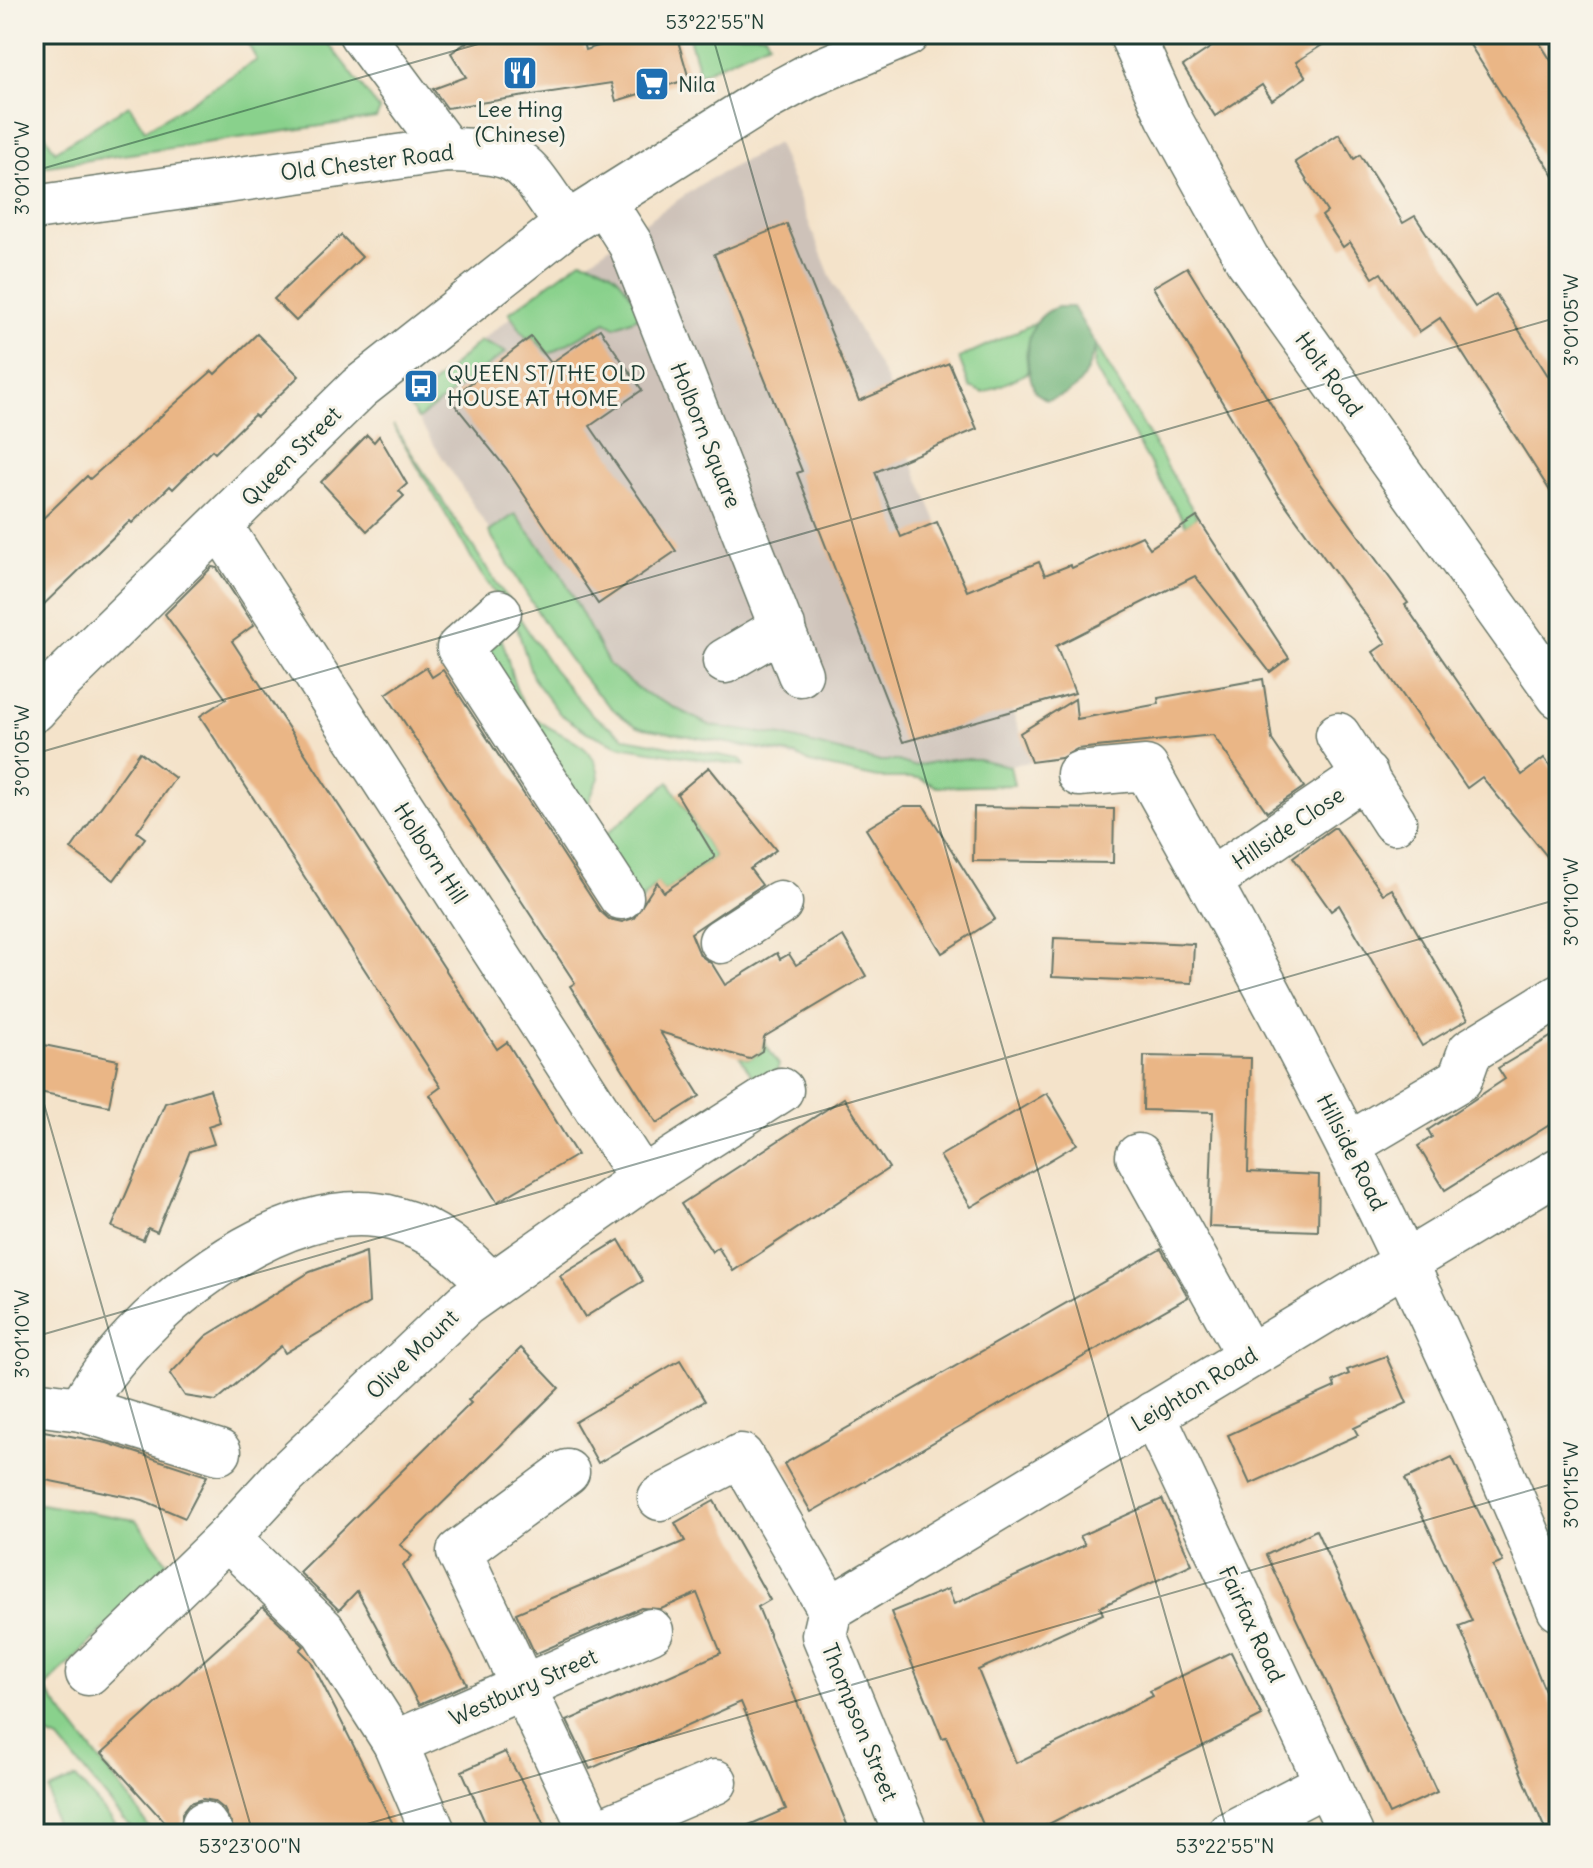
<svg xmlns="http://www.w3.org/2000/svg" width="1593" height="1868" font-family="Delius,sans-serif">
<rect width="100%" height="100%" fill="#f7f3e8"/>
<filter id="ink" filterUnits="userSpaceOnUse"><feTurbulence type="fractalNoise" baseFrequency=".0125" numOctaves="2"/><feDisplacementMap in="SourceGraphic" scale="16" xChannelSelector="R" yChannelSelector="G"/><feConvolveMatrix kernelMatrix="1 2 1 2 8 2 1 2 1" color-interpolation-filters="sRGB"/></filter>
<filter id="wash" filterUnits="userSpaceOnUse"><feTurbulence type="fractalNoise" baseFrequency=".006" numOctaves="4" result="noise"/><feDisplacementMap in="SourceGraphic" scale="32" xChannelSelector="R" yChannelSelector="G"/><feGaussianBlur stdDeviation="1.8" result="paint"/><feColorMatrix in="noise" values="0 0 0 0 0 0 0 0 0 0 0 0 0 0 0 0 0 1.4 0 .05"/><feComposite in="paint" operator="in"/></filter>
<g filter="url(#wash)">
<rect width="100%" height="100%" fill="#f4e3ca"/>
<!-- industrial -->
<path fill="#cec2b9" d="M777,143L833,283L886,379L913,465L976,613L1031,762L903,779L638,727L627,721L594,692L409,406L480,341L551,287L701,184Z"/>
<!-- green -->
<g fill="#89d18c" stroke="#548760" stroke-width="2">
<path d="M242,34H321L380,110L376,118L34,168V117L55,151L129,105L145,130L257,60Z"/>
<path d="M688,34H765L769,42L700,74Z"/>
<path d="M581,260C618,267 625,285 643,315L615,327L606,322L549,354L532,336L527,339L509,313Z"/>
<path d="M1037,322L1026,352L1028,373L984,393L970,387L959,358Z"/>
<path d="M480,341L506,352L418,419L409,406Z"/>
<path d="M1096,345L1197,517L1186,525L1094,367Z"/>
<path d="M393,425L553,669L590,713L626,738L740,759L745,766L619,746L587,732L560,714L533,678L514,618L481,574Z"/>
<path d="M515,514L560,572L609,665L643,692L711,726L782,736L877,761H898L913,766L951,759H978L1010,766L1014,785L937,787L919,778H878L810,763L796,755L638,727C581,697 524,588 489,532Z"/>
<path d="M494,625C512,652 508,687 529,712C551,737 597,738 599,778C584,812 584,805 598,841L669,782L715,857L664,892L657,883L637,906L467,648Z"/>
<path d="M721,1026L741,1057L749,1059L762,1051L763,1041L779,1065L775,1076L764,1075L754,1079Z"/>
<path d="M34,1503L136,1520L169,1565L44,1688L135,1806L153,1834H136L59,1740L34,1729Z"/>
<path d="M76,1778L124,1834H56L49,1790Z"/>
</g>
<!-- forest -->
<path fill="#6eb378" stroke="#467856" stroke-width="2" d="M1057,307H1073L1096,345C1085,378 1082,392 1047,400L1035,392C1024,362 1021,321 1057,307Z"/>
<g id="blocks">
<!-- building -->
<g fill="#eab686">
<path d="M479,34H581L585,50L637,34H676L689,79L616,101L611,83L447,108L433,89L466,77L451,53Z"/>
<path d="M1231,34H1339L1296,62L1306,77L1272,100L1262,85L1215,116L1183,66Z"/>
<path d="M1463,34H1534L1559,73V184Z"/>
<path d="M1339,134L1354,159L1360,155L1403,223L1415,216L1475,307L1496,294L1559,393V505L1440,318L1419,332L1381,273L1373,278L1350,242L1343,247L1322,216L1327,212L1295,162Z"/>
<path d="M787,224L859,401L949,363L977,429L875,472L901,537L937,522L967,591L1039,562L1045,575L1070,565L1072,568L1142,536L1150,548L1197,517L1289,658L1270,672L1195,576L1056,646L1075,693L903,742L797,473L802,471L714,254Z"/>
<path d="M341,235L362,257L296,321L274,299Z"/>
<path d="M1187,267L1315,476L1408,603L1405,605L1522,775L1544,758L1559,777V871L1482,777L1467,788L1373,652L1386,643L1275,490L1153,287Z"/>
<path d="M600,329L642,390L590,426L676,551L598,604L506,468L450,399L531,337L551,363Z"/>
<path d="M257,334L299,376L257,417L254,415L215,453L212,450L173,489L170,486L132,523L130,521L34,614V527L87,476L90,479L212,371L215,374Z"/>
<path d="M367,435L374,442L379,436L407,484L399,491L404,496L367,531L321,482Z"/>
<path d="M212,567L217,568L254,625L232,641L497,1049L507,1042L577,1155L497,1202L430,1095L441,1087L200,716L226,699L165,614Z"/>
<path d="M426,667L432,677L443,670L600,911L609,919L622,922L634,918L657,882L664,892L715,857L677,794L709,767L776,850L750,869L762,885L691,933L700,955L712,964L725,985L777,953L780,959L789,954L796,965L843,936L866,976L764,1037L762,1051L749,1059L660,1032L700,1096L657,1123L570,986L575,983L386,694Z"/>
<path d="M1263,679L1272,740L1304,787L1267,812L1213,735L1077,749L1061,758L1031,762L1020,733L1075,699L1077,719L1159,704L1158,698Z"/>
<path d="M140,752L175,778L137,832L145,838L114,880L71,849Z"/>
<path d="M904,806H924L995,919L942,953L866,829Z"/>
<path d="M974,807L1114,809L1113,863L973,861Z"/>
<path d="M1333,828H1336L1383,894L1392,889L1468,1019L1422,1046L1339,905L1331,911L1293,857Z"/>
<path d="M1054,938L1194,944L1192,983L1052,977Z"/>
<path d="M1559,1032V1119L1445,1190L1418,1146L1432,1137L1428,1130L1505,1079L1498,1068Z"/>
<path d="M34,1043L118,1060L109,1106L34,1091Z"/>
<path d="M1144,1056L1251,1058L1248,1172L1319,1175L1318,1231L1209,1227L1213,1112L1143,1110Z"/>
<path d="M210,1089L220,1122L208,1126L214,1144L190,1151L157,1232L148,1228L143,1240L112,1227L165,1103Z"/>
<path d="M1047,1093L1077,1144L971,1207L940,1156Z"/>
<path d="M844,1098L889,1168L733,1271L718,1247L712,1252L681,1204Z"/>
<path d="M619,1240L643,1281L585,1317L560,1276Z"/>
<path d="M1161,1249L1188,1297L811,1512L784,1464Z"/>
<path d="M366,1252L369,1303L285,1353L281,1346L216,1401L185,1396L170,1374L206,1336L310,1272Z"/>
<path d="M521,1348L559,1388L400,1545L412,1556L403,1566L467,1684L419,1705L357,1591L339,1610L299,1572L471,1403L468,1400Z"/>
<path d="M1386,1356L1407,1403L1354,1428L1358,1435L1250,1484L1228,1435L1335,1387L1333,1381L1349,1374L1347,1370Z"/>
<path d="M680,1360L705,1401L598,1463L575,1422Z"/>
<path d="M44,1431L107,1443L207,1476L185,1518L143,1500L36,1478Z"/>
<path d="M1452,1457L1503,1562L1493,1566L1559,1724V1834H1547L1459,1626L1472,1621L1405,1479Z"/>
<path d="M1162,1499L1192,1564L1100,1607L1103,1614L978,1670L1016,1763L1153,1696L1150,1691L1231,1652L1262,1716L1029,1834H987L946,1737L942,1738L891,1612L948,1589L954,1604L1085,1545L1080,1536Z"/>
<path d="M714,1501L770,1600L758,1607L851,1834H728L786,1809L741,1702L590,1769L567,1721L721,1653L697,1593L661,1609L641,1608L535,1654L516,1613L685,1541L675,1523Z"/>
<path d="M1316,1530L1437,1792L1389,1814L1266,1555Z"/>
<path d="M263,1607L304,1646L300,1650L311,1661L398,1834H236L224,1809L214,1801L203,1799L190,1803L182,1813V1834H175L102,1753Z"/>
<path d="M505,1752L534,1803L548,1834H490L462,1771Z"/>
</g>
</g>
</g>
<g filter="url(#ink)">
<use href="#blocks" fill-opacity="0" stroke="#6a7768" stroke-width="2"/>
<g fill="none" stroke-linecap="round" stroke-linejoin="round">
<!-- minor casing -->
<g stroke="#6a7768" stroke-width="47">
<g id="minor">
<path d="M361,34L447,150"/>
<path d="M1131,34L1168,116L1247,259L1559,696"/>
<path d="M603,201L631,245L800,674"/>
<path d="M220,526L642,1179"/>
<path d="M499,612L459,648L621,897"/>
<path d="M725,661L783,627"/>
<path d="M34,710L61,680L359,388L567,224"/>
<path d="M1338,735L1394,822"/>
<path d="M1079,774L1146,768L1161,795C1310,1059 1445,1329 1559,1609"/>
<path d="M1210,881L1366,775"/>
<path d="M721,941L780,903"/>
<path d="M1350,1144L1460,1079L1470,1051L1559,996"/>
<path d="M1138,1156L1249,1356"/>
<path d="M34,1403L81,1409L219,1452"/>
<path d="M81,1409C127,1318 287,1187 395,1219C436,1230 461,1254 489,1283"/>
<path d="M1153,1414L1351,1834"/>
<path d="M567,1472L459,1552L593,1834"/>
<path d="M660,1498L741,1456L830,1609"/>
<path d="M227,1538L323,1630L395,1743L434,1834"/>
<path d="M830,1609L1559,1170"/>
<path d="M830,1609L824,1635L906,1834"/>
<path d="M88,1673L227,1538L285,1475L465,1304L642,1179L781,1090"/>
<path d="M395,1743L651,1631"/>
<path d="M204,1824L211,1834"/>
<path d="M593,1834L715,1782"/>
<path d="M1229,1834L1327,1783"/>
</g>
</g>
<!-- major casing -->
<g stroke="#6a7768" stroke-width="47">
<path id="major" d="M34,208L447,150C529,151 521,162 567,224L762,101L810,75L907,34"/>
</g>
<!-- minor -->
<use href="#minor" stroke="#fff" stroke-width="44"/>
<!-- major -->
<use href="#major" stroke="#fff" stroke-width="44"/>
</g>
</g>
<!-- ticks -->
<path fill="none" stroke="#1f3d34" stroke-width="2" stroke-opacity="0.45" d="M712,34L1228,1834M34,171L513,34M34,754L1559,317M34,1069L253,1834M34,1337L1559,899M332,1834L1559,1482"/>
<!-- icons -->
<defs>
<g id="restaurant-square" transform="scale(1.8)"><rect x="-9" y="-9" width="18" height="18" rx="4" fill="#1f6fb2" stroke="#f7f3e8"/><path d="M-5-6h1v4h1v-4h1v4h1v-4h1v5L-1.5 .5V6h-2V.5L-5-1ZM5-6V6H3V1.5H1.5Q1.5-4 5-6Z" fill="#fff"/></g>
<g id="supermarket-square" transform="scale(1.8)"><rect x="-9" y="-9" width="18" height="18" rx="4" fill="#1f6fb2" stroke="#f7f3e8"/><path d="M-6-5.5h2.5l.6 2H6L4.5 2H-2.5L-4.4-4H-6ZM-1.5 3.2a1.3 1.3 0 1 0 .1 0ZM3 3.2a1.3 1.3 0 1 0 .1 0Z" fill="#fff"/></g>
<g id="bus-square" transform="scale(1.8)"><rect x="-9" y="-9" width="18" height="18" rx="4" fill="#1f6fb2" stroke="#f7f3e8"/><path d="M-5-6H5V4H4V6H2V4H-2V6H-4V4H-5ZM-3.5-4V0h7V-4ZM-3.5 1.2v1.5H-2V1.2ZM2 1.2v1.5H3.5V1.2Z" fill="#fff"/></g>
</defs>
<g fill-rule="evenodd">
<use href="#restaurant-square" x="520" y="73"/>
<use href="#supermarket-square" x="652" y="84"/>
<use href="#bus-square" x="421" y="386"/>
</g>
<g text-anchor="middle" stroke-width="6" stroke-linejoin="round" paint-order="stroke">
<!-- poi labels -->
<g font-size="22" fill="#1f3d34" stroke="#f7f3e8" text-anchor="start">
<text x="678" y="92">Nila</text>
<text x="520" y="117" text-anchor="middle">Lee Hing<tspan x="520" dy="25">(Chinese)</tspan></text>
<text x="447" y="381">QUEEN ST/THE OLD<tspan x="447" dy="25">HOUSE AT HOME</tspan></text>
</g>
<!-- street labels -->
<g font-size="22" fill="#1f3d34" stroke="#f7f3e8">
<text transform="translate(367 162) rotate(-7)" y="8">Old Chester Road</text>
<text transform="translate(1329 374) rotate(54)" y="8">Holt Road</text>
<text transform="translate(706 435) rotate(68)" y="8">Holborn Square</text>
<text transform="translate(291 456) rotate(-45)" y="8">Queen Street</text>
<text transform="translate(1288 828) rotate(-34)" y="8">Hillside Close</text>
<text transform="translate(431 853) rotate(57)" y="8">Holborn Hill</text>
<text transform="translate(1352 1152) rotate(63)" y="8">Hillside Road</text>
<text transform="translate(412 1354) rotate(-44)" y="8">Olive Mount</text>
<text transform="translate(1194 1389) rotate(-31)" y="8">Leighton Road</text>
<text transform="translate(1252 1624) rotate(65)" y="8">Fairfax Road</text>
<text transform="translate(523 1687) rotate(-24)" y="8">Westbury Street</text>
<text transform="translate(860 1722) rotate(68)" y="8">Thompson Street</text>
</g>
</g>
<!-- margin -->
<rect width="1593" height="1868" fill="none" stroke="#f7f3e8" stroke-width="88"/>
<rect x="44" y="44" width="1505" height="1780" fill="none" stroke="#1f3d34" stroke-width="3"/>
<g font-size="20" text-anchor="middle" fill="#1f3d34">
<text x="715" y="29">53°22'55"N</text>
<text transform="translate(22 168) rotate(-90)" y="7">3°01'00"W</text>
<text transform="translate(1571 320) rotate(-90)" y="7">3°01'05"W</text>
<text transform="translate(22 751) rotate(-90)" y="7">3°01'05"W</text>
<text transform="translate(1571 902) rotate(-90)" y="7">3°01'10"W</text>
<text transform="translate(22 1334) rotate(-90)" y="7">3°01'10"W</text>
<text transform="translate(1571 1485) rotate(-90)" y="7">3°01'15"W</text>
<text x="250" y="1853">53°23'00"N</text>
<text x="1225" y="1853">53°22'55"N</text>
</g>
</svg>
